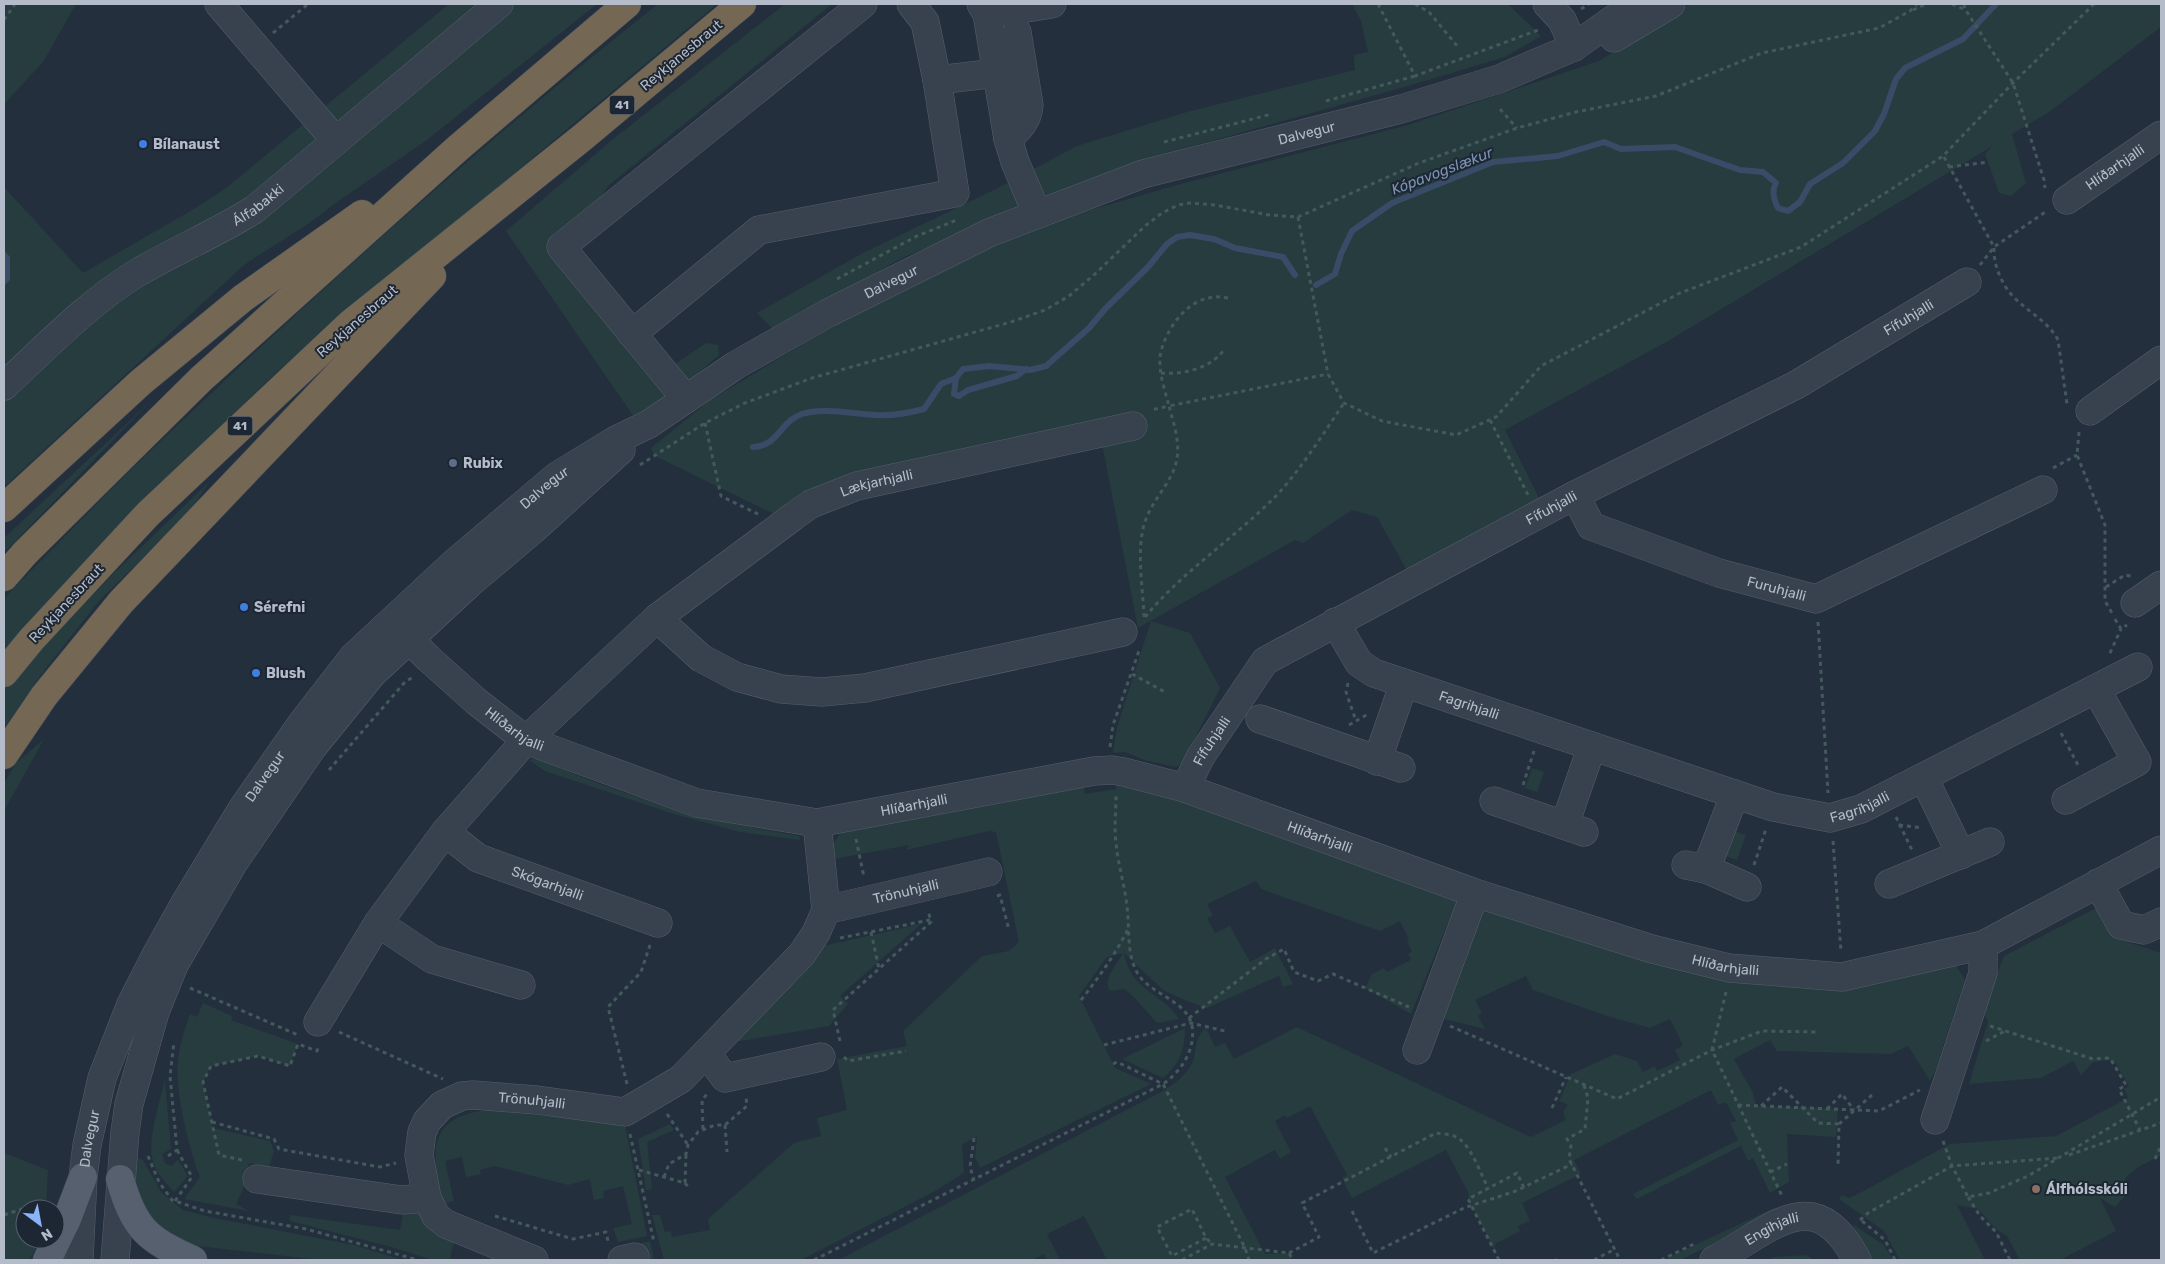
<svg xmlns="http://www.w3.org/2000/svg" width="2165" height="1264" font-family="Rubik,sans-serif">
<rect width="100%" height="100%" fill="#242f3e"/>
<!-- green -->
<g fill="#263c3f">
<path d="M4,4H76L43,62L4,104Z"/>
<path d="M449,4H597L427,140L337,202L308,224L245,264L4,487V187L83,273L199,206L226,188Z"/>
<path d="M658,4H717L280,369L187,458L4,661V599L8,594C61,541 112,487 167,435C325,285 487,139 658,4Z"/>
<path d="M785,4H832L609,185L568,247L655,378L706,343L718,345L719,355L686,383L634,417L506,231L612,140Z"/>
<path d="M1352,4H1508L1541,36L1505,57L1408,86L1183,149L1026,207L902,258L774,330L757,313L863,253L998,188L1077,146L1187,112L1355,70L1354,55L1368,52L1361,21Z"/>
<path d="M1690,4H2161V27L2048,113L2012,134L2026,183L2011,196L1999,193L1985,154L1991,147L1668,341L1505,430L1541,502L1409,574L1377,517L1352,510L1303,543L1295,540L1138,628L1099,428L778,516L655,456L651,448L710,400L877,300L1042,224L1177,185L1408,125L1599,61Z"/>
<path d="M149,403L4,553V538Z"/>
<path d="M209,482L190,511L99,601L40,676L4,728V690L20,670L110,577Z"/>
<path d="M1151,621L1190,633L1220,688L1183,763L1176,767L1144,760L1125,752L1113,753L1117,727Z"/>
<path d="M44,739L4,811V783L16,763Z"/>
<path d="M537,758C620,796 708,821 799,836L800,840L740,832L674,814L545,771L529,760Z"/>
<path d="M1532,768L1544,772L1537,792L1525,788Z"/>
<path d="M1117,779L1462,895L1446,927L1411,1014L1365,988L1372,974L1384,968L1387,972L1411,960L1408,954L1412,952L1407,941L1409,939L1400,921L1380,931L1261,889L1256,881L1207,904L1213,916L1207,918L1215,933L1230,926L1250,962L1275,948L1293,984L1283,987L1279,976L1207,1008L1189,1002L1163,990L1124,953C1131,992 1161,991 1179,1019L1157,1023L1133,996L1124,989L1110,991C1102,978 1118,964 1123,953L1107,957L1079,996L1115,1068L1151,1084L980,1168L975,1158L977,1137L962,1144L964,1173L937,1190L801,1260H664L652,1215H660L665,1232L671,1231L672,1237L710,1230L708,1219L794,1143L821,1136L817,1118L847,1110L837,1059L907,1046L903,1031L982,956L1009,951L1019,942L996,832L989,831L906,850L909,845L834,859L832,847L840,833L1083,782L1085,794L1116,789Z"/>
<path d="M1731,830L1746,835L1737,860L1723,855Z"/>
<path d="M1490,906L1709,972L1954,962L1965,980L1936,1068L1930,1081L1908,1046L1891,1054L1777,1051L1770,1040L1734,1059L1753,1093L1756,1106L1838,1109L1836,1137L1787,1134L1789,1182L1770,1193L1753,1158L1748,1161L1741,1146L1637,1199L1633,1194L1738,1140L1730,1123L1736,1121L1726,1102L1718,1105L1711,1090L1574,1160L1581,1174L1522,1203L1530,1221L1518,1226L1520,1231L1495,1244L1494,1249L1468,1199L1469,1194L1446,1150L1352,1198L1342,1178L1347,1175L1310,1106L1287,1118L1285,1115L1275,1121L1291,1152L1280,1159L1275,1150L1225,1177L1265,1254L1289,1253L1293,1260L1229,1259L1107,1260L1084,1216L1047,1234L1060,1260H1047L1044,1254L1032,1260H838L1163,1091C1173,1084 1184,1077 1190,1067C1199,1054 1191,1040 1206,1028L1215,1047L1225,1043L1234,1059L1297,1027L1531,1137L1566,1120L1563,1112L1568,1105L1559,1101L1571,1074L1615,1054L1637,1061L1643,1072L1655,1066L1657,1071L1680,1060L1675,1050L1683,1045L1670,1019L1650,1028L1607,1016L1533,990L1526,976L1475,1000L1482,1013L1478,1016L1485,1029L1440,1018L1479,913Z"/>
<path d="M2096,908L2112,937L2161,953V1155C2146,1164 2114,1174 2126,1195L2115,1207L2100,1198L2116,1231L2060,1260H2020L2007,1236L1996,1229L1978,1209L1957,1205L1985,1260H1900L1884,1231L1839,1199L1842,1195L1849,1198L1854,1196L1950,1144L2056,1136L2128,1098L2124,1089L2129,1086L2115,1062L2108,1060L2093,1062L2081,1075L2073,1061L2041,1078L1969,1084L1988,1021L1983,1012L2004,956Z"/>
<path d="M921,924L840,996L848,1004L829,1026L729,1043L819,947Z"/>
<path d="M203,1003L232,1016L231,1020L298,1044L290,1066L258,1056L211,1066L203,1082L213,1128L270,1141L274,1151L269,1167L249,1163L248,1179L236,1204L249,1211L184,1199L200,1177C189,1148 174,1090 178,1059C180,1044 185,1028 190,1014L197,1017Z"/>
<path d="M1185,1028C1185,1049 1180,1064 1163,1078L1122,1059Z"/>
<path d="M165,1081L171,1149L162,1154L165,1163L171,1166L178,1160L188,1176L174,1192C165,1182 154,1171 152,1157C148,1138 160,1100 165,1081Z"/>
<path d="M488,1110L618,1122L624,1120L647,1236L618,1242L613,1228L632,1224L623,1186L603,1191L604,1198L594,1200L590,1179L568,1185L494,1166L480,1170L481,1174L466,1177L462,1157L445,1161L454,1201L443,1204C432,1155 424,1117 488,1110Z"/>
<path d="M670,1124L674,1130L647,1142L652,1189L646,1190L638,1139Z"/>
<path d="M4,1153L48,1170L46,1209H25V1239H42L29,1260H4Z"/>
<path d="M135,1157L143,1160L161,1192L183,1210L214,1218L354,1245L403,1260H321L188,1245L148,1225L132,1185Z"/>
<path d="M421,1206L454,1242L450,1258L456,1260H433L395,1248L290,1221V1215L400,1230L404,1208Z"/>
<path d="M1776,1207L1777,1209L1752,1226L1680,1260H1663Z"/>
<path d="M1852,1224L1884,1245L1893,1260H1871Z"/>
<path d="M650,1241L654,1260H643L639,1244Z"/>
<path d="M1806,1255L1815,1260H1765L1775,1257Z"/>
</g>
<!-- water -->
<path fill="#394c67" d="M4,250L10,257V280L4,286Z"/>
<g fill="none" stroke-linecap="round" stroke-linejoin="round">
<!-- stream -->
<g stroke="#394c67" stroke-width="6">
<path d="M1316,285L1335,274L1341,254L1352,231L1392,203L1493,162L1558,156L1604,142L1621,149L1675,147L1740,170L1763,172L1776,183C1771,191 1774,200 1778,208L1788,211L1800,202L1810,184L1843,163L1875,131L1884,114L1896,79L1905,68L1963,39L1996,4"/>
<path d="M956,378L954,394L959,396L968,390L1017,376L1026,369"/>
<path d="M753,447C779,446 780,421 802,414C824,407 852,414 875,415C891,416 909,413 924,409L941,384L956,378L963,369L989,366L1030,370L1046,366L1089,328L1105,309L1148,267L1167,244L1177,237L1190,235L1214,239L1235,248L1283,257L1295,275"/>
</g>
<!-- minor casing -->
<g stroke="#565f6c" stroke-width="29">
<g id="minor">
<path d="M219,4L336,141"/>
<path d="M911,4L925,22L937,80"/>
<path d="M981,4L987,14L1008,139L1015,162L1037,214"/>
<path d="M1547,4L1562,20L1574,47"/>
<path d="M987,14L1052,4"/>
<path d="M1614,38L1671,4"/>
<path d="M1008,139C1019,129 1028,120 1029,105L1017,32"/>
<path id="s1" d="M2067,200L2161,135"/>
<path d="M632,334L759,230L955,193L937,80L997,73"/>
<path id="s2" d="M4,386C46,347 88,303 137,273C176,250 217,233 255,209L499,4"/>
<path d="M686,399L561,247L863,4"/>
<path d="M2090,411L2161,360"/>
<path id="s3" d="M1575,495L1591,526L1719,573L1816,599L2043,490"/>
<path d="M2135,603L2161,585"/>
<path d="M657,618L701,658L737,677L781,689L822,692L865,688L1123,632"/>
<path id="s4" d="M391,622L429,659L477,702L526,740L697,803L817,823L1094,771L1112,770L1124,772L1185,788L1475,893L1652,949L1729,968L1842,977L1983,945L2161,850"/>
<path id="s5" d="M1335,622L1359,663L1374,673L1773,807L1830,818L1861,809L2138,667"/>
<path d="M1260,719L1401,768"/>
<path d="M1377,761L1404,683"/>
<path d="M1924,778L1961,855"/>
<path id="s6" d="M1185,788L1201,756L1265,661L1575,495L1796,385L1967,282"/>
<path d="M2066,800L2137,762L2096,689"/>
<path d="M1494,801L1584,832"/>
<path d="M1565,824L1592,746"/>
<path id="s7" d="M445,832L478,858L658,923"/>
<path d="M1686,865L1706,869L1747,887"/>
<path d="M1706,869L1735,794"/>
<path d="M2098,883L2121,925L2144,930L2161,922"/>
<path d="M1889,884L1990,842"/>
<path id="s8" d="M826,910L988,872"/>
<path d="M378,923L432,959L521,985"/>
<path id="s9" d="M318,1022L378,923L445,832L526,740L657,618L794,516L811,504L857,486L1133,426"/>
<path d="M1417,1050L1475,893"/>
<path d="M706,1053L725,1078L821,1057"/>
<path d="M1935,1120L1983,973V945"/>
<path d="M257,1179L402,1200L427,1198"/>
<path id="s10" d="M79,1260L83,1177L87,1145L102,1078L131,1004L156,955L185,903L242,809L302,723L353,657L453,564L557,476L614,441L649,424L736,365L828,313L991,232L1143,174L1401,109L1499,79L1574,47L1635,4"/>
<path d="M115,1260L125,1132L129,1104L155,1012L174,965L234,862L312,748L372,674L470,583L534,529L621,450"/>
<path id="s11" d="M534,1260L446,1224L436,1216L427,1198L419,1155L422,1132L427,1121L442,1105L462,1096L473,1095L537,1100L625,1112L681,1079L802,954L816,933L826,910L817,823"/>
<path d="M622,1260L635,1257"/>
<path id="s12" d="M1714,1260C1771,1231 1814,1178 1857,1260"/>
</g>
</g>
<!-- major casing -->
<g stroke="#414a57" stroke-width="29">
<g id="major">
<path d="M120,1179C134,1229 147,1239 193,1260"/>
<path d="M47,1260L67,1219L83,1177"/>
</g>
</g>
<!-- highway casing -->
<g stroke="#434c59" stroke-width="29">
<g id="highway">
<path d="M4,508L141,382L243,298L362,214"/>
<path d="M4,577L25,553L201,379L458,148L627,4"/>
<path d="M4,673L31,640L148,514L350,324L583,137L742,4"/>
<path d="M4,755L44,696L121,602L432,276"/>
</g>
</g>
<!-- path -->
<g stroke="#44595c" stroke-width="3" stroke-dasharray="4 4" stroke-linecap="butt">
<path d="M1378,4L1415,76L1538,30"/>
<path d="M1415,4L1429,12L1458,47"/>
<path d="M1952,4L1964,9"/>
<path d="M1964,4L1965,9L2013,83L2044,180L2045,188"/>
<path d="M1581,9L1589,4"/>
<path d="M1913,10L1926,4"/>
<path d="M4,20L15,4"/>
<path d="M273,33L308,4"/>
<path d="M1326,101L1415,76"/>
<path d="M1500,109L1517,128"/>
<path d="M1164,142L1272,114"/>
<path d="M1944,157L1994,247C1993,267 2004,290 2019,302C2033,315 2049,323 2058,340L2067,404"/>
<path d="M1949,167L1988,162"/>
<path d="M1298,217L1328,374L1344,403L1382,421L1456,435L1496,417L1541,366L1680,293L1801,247L1943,156L2013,83L2094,4"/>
<path d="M1980,265L1994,247L2047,211"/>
<path d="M837,279L917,236L957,220"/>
<path d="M1228,298C1221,297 1215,296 1209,298C1184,302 1163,334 1160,357C1159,374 1165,391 1169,406L1328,374"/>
<path d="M1161,373C1183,375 1213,368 1225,348"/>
<path d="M1490,420L1528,495"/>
<path d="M705,423L721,496L758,514"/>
<path d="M2079,432L2077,455L2105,525V601L2112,613"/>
<path d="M640,465L705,423L745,403L812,378L1011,322L1045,310L1069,296L1095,274L1145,226L1162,213L1178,205L1190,203L1215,205L1269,215L1298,217L1419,163L1517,128L1576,112L1656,96L1762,53L1879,28L1910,11L1917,4"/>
<path d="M2053,468L2077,455"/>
<path d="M2106,587L2125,575L2131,576"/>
<path d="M1144,617C1143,589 1137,557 1143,529C1148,504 1171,484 1176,463C1181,444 1174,425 1169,406L1151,410"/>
<path d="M1145,617C1182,572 1232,540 1274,498C1300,471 1323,434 1344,403"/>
<path d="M2115,619L2121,629L2127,625"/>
<path d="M1818,622L1828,793"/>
<path d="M2110,653L2121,629"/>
<path d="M1132,674L1165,692"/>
<path d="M1348,683L1346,692L1356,721"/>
<path d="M1349,725L1368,714"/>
<path d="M2061,733L2079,767"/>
<path d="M1110,747L1113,725L1140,648"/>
<path d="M329,770L405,682L413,677"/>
<path d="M1523,785L1534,751"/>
<path d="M1896,817L1912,850"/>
<path d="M1899,825L1922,828"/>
<path d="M856,839L864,877"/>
<path d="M1833,841L1841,952"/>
<path d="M1754,865L1766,829"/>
<path d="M997,896L1000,895L1009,930"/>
<path d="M871,932L879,969"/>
<path d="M840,938L930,920"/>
<path d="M190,988L298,1035"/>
<path d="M1726,992L1712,1050L1782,1196"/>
<path d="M1081,1000C1099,977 1115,955 1128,929"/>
<path d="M1189,1018L1266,959L1284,949L1294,972L1318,981L1333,974L1409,1007"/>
<path d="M1450,1026L1617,1099L1712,1050L1762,1031L1818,1032"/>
<path d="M1990,1026L2093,1059L2110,1058L2126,1085L2119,1089L2140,1130"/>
<path d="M339,1032L443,1079"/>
<path d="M840,1041L833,1010L931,922L928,910"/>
<path d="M1986,1041L2005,1031"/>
<path d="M1104,1045L1191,1023L1225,1031"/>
<path d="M844,1057L848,1061L906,1051"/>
<path d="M1113,1064L1117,1062L1163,1084L1245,1248L1249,1260"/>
<path d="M627,1084L608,1007L641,972L650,945"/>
<path d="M1584,1085L1588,1098L1585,1129L1567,1139L1571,1146L1569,1159L1620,1260"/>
<path d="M1738,1105L1879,1111L1920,1090"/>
<path d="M1761,1106L1782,1087L1818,1123L1839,1124L1838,1165"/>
<path d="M1552,1108L1566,1077"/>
<path d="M1827,1109L1842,1094L1854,1110"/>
<path d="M667,1114L688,1145"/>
<path d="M212,1122L274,1139L279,1149L380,1167L396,1163"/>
<path d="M1839,1124L1872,1095"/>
<path d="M725,1125L727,1152"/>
<path d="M703,1129L702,1100L707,1094"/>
<path d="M630,1134L654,1242"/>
<path d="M974,1138L970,1167L974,1180"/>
<path d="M1943,1141L1952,1166L1968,1197L1989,1193L2028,1176L2161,1097"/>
<path d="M1385,1148L1391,1157"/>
<path d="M2069,1155L2161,1123"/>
<path d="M148,1156L159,1182L172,1200L205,1211L306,1229L418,1260"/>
<path d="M168,1156L177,1150L170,1076L174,1042"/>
<path d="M2155,1159L2161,1146"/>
<path d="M242,1160L219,1155L203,1082L211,1066L258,1056L290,1066L298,1044L317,1051L319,1045"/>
<path d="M639,1170L685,1183L686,1154"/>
<path d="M1770,1172L1787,1164"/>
<path d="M664,1177L669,1164L686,1154L688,1145L698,1132L715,1125H725L747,1106L746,1097"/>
<path d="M685,1183L689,1188"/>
<path d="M1968,1197L1980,1216L1996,1232L2010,1260"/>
<path d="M175,1201L192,1177L177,1150"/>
<path d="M1352,1211L1373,1253L1464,1208L1516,1191L1572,1164"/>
<path d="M4,1215L40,1203"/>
<path d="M495,1216L573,1239L606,1232L608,1241"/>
<path d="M1860,1220L1868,1213L1952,1166L2058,1158"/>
<path d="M1862,1221L1885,1240L1895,1260"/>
<path d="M1206,1238L1172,1256L1157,1227L1192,1209L1206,1238L1212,1244"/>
<path d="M1289,1253L1319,1237L1302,1203L1436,1133C1442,1134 1451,1134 1456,1137C1470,1143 1481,1174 1488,1188"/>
<path d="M1555,1259L1556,1260"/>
<path d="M814,1260L1163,1084C1181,1072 1196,1049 1192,1026C1187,1000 1151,995 1138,974C1126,954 1130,930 1127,907C1125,886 1118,865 1116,843C1114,827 1116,810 1116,794"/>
<path d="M1182,1260L1212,1244L1289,1253L1293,1260"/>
<path d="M1499,1260L1468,1199L1517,1173L1524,1188"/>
<path d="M1594,1260L1615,1249"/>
<path d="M1661,1260L1696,1243"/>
</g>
<!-- minor -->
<use href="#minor" stroke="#38414e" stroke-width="28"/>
<!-- major -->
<use href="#major" stroke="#56606e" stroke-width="28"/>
<!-- highway -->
<use href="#highway" stroke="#746855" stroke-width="28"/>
</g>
<!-- markers -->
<g fill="#3f7fe0" stroke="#1d2633" stroke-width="2">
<circle cx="143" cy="144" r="5"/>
<circle cx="244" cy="607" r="5"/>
<circle cx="256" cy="673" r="5"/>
</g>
<circle fill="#5c6f8a" stroke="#1d2633" stroke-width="2" cx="453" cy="463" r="5"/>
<circle fill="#8d6e63" stroke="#1d2633" stroke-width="2" cx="2036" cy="1189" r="5"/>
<g text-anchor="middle" stroke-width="4" stroke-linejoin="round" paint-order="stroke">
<!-- shield labels -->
<g fill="#1d2633" stroke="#878f9c" stroke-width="1">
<rect x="609.5" y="95.5" width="25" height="19" rx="4"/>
<rect x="227.5" y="416.5" width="25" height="19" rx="4"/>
</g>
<g font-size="12" font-weight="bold" fill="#b4bcc9">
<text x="622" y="109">41</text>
<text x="240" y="430">41</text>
</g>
<!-- street labels -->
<g font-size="14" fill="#b4bcc9" stroke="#1d2633">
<text transform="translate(681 55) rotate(-40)" y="5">Reykjanesbraut</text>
<text dy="5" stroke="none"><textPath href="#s10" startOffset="1779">Dalvegur</textPath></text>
<text dy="5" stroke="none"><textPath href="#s1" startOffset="58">Hlíðarhjalli</textPath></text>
<text dy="5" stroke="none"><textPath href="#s2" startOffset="314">Álfabakki</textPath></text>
<text dy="5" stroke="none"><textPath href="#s10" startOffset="1336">Dalvegur</textPath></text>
<text dy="5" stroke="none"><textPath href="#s6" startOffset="880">Fífuhjalli</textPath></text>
<text transform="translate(357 321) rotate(-41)" y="5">Reykjanesbraut</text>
<text dy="5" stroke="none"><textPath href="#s9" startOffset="791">Lækjarhjalli</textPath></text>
<text dy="5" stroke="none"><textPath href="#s10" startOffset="932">Dalvegur</textPath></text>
<text dy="5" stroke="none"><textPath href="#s6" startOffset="475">Fífuhjalli</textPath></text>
<text dy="5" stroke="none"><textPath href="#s3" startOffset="231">Furuhjalli</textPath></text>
<text transform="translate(66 603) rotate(-47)" y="5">Reykjanesbraut</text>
<text dy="5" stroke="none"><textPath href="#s5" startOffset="166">Fagrihjalli</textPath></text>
<text dy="5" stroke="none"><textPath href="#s4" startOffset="164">Hlíðarhjalli</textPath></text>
<text dy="5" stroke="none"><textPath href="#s6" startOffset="54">Fífuhjalli</textPath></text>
<text dy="5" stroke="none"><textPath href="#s10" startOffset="528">Dalvegur</textPath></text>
<text dy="5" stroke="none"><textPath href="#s4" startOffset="582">Hlíðarhjalli</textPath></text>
<text dy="5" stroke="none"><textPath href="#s5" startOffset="576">Fagrihjalli</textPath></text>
<text dy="5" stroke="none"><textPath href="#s4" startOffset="1002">Hlíðarhjalli</textPath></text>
<text dy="5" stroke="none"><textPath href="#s7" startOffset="116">Skógarhjalli</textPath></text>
<text dy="5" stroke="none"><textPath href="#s8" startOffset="82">Trönuhjalli</textPath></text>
<text dy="5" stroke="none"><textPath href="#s4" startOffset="1428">Hlíðarhjalli</textPath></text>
<text dy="5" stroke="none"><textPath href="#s11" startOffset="321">Trönuhjalli</textPath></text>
<text dy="5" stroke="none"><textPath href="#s10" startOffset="122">Dalvegur</textPath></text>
<text dy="5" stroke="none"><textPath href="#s12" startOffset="66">Engihjalli</textPath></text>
</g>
<!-- poi labels -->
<g font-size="14" font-weight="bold" fill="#b4bcc9" stroke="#1d2633" text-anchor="start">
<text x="153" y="149">Bílanaust</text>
<text x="463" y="468">Rubix</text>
<text x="254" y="612">Sérefni</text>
<text x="266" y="678">Blush</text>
<text x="2046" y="1194">Álfhólsskóli</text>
</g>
<!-- water labels -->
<g font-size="15" font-style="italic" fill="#7c92b1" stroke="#1d2633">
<text transform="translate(1442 171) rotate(-21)" y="5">Kópavogslækur</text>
</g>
</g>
<!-- border -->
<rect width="2165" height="1264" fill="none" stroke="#b4bcc9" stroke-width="10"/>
<!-- north arrow -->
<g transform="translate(40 1224) rotate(148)"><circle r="24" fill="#1d2633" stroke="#59626f"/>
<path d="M0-4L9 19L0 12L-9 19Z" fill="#8ab4f8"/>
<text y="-8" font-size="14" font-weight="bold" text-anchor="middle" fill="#b4bcc9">N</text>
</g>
</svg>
